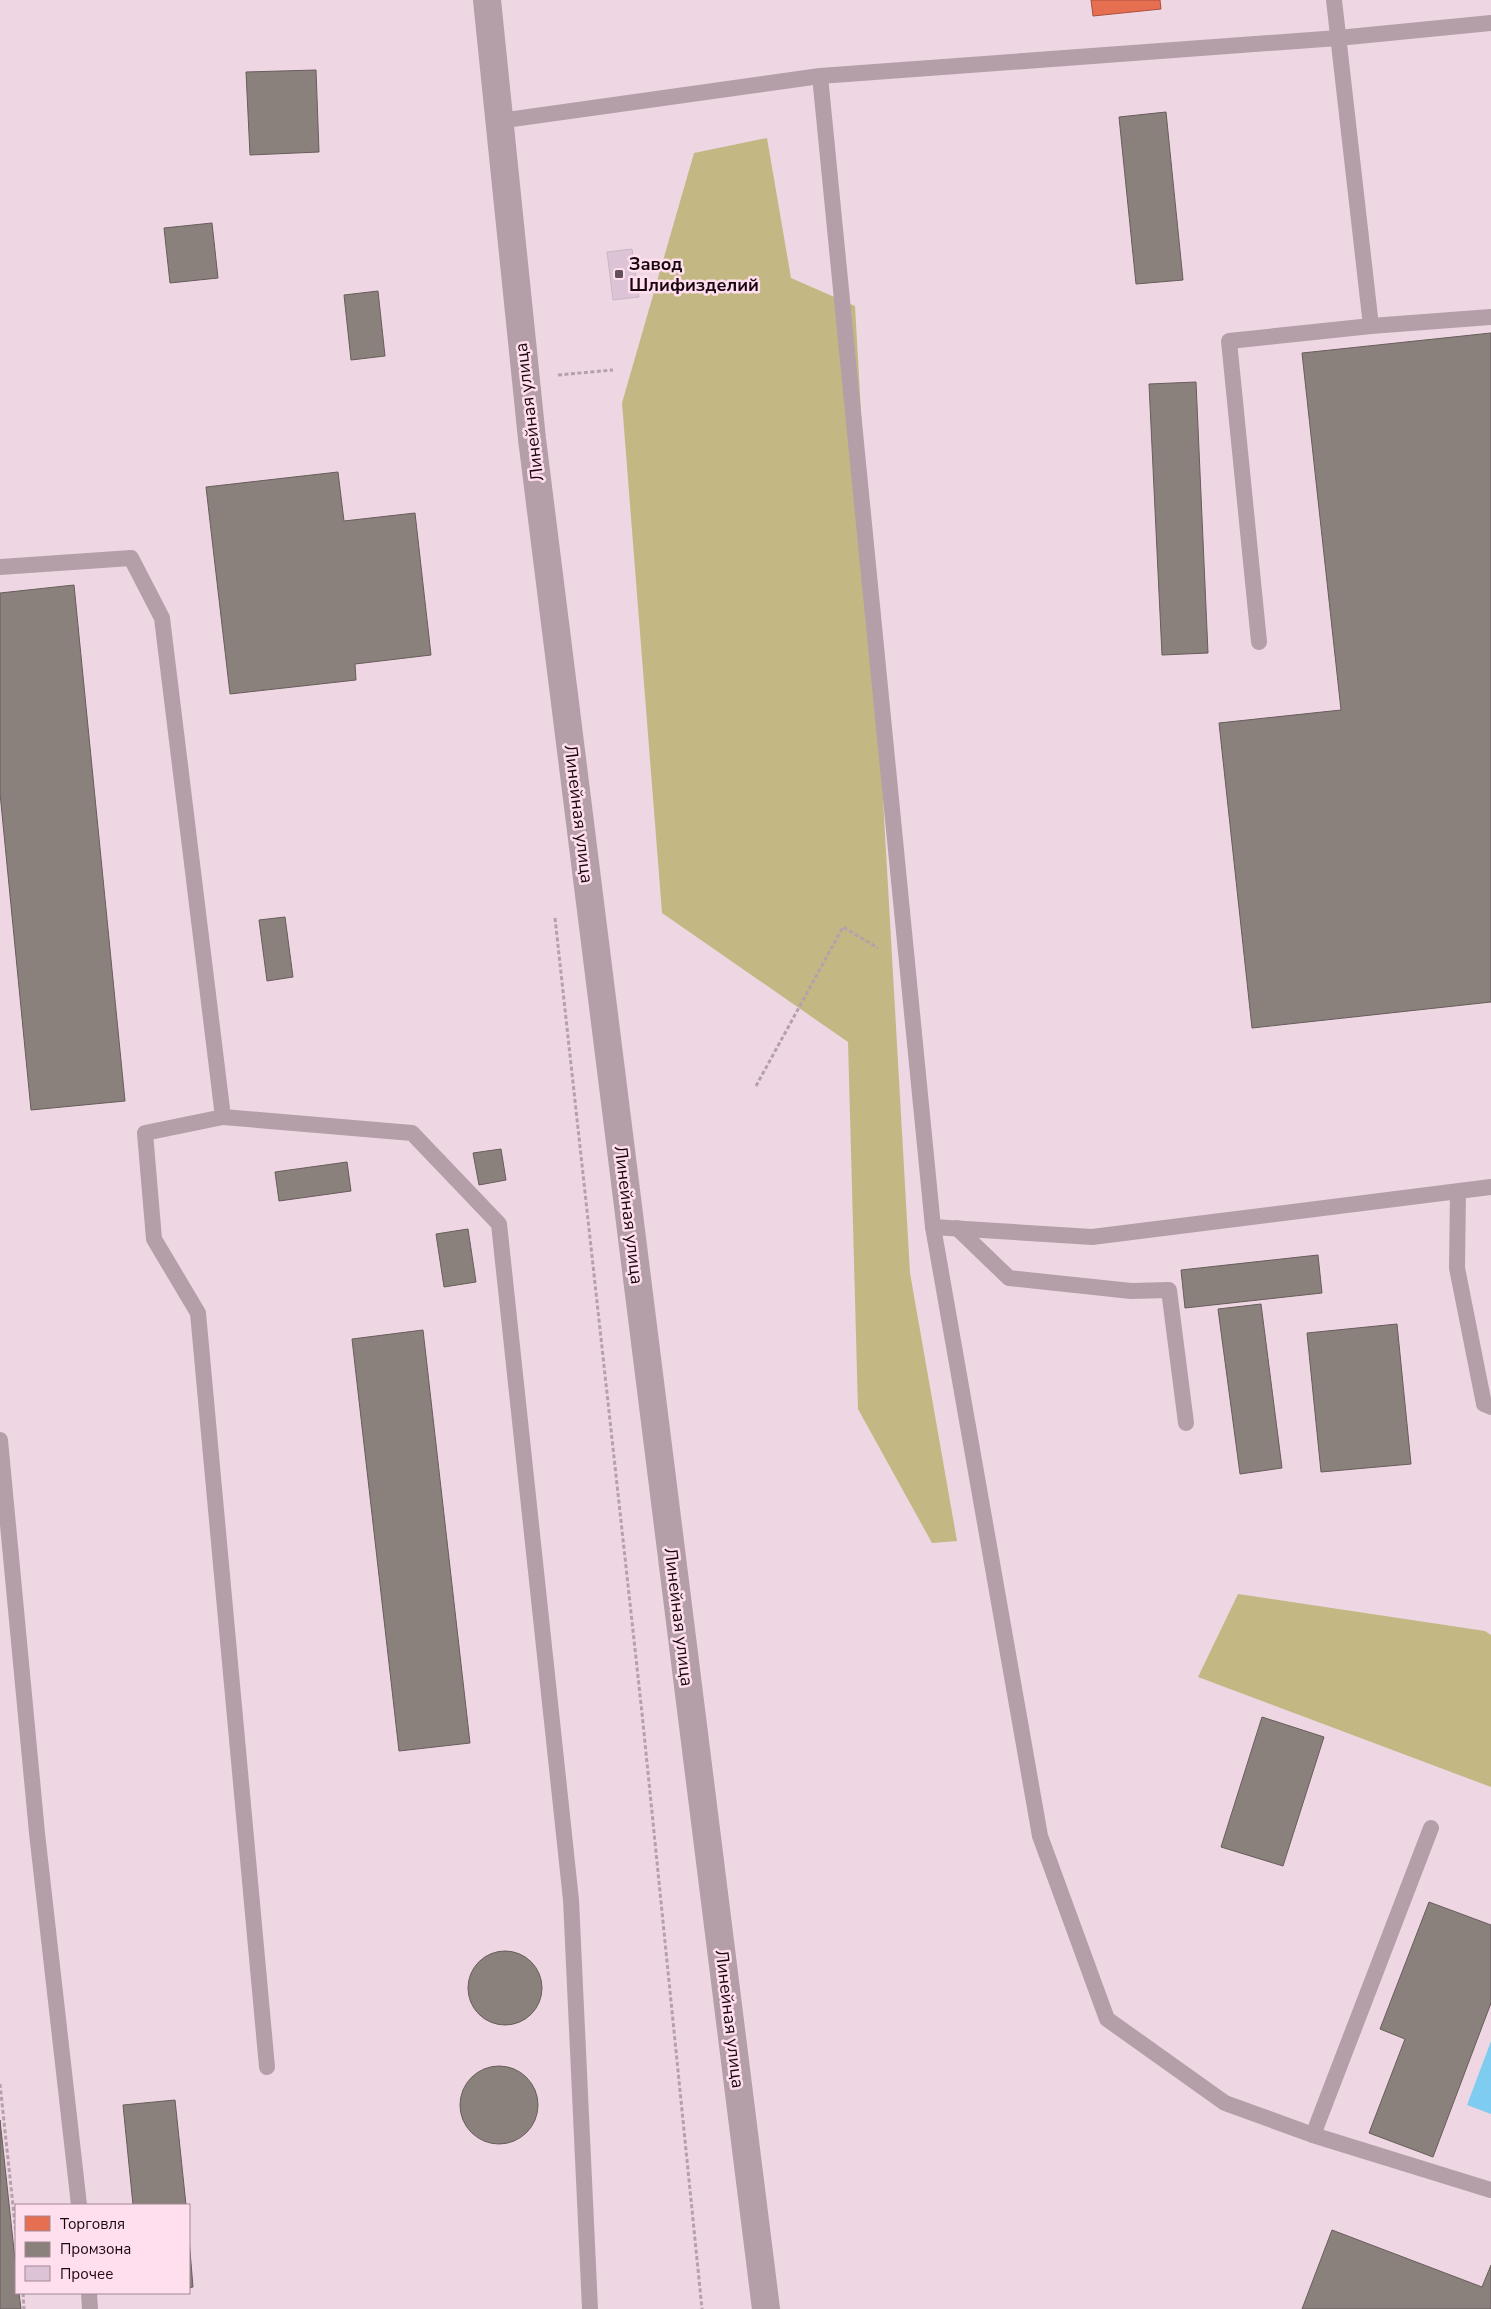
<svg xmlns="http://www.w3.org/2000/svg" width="1491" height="2309" font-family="'Nunito Sans',sans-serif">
<rect width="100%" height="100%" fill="#eed7e2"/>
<!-- forest -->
<g fill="#c3b883">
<path d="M767,138L791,278L855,306L910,1273L957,1541L932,1543L858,1409L848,1042L662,913L622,403L694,153Z"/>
<path d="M1238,1594L1485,1631L1491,1635V1787L1198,1677Z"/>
</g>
<!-- water -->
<path fill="#7fccf1" d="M1491,2041V2114L1467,2105Z"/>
<!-- shops -->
<path fill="#e76f51" stroke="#a9503e" d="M1091,0H1160L1161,9L1093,16Z"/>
<!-- industry -->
<g fill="#8a817c" stroke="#685c5c">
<path d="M316,70L319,152L250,155L246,72Z"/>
<path d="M1166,112L1183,280L1136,284L1119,117Z"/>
<path d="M212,223L218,278L170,283L164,228Z"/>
<path d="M378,291L385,356L351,360L344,295Z"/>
<path d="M1491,333V1002L1252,1028L1219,723L1341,710L1302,353Z"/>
<path d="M1196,382L1208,653L1162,655L1149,384Z"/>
<path d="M338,472L344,521L415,513L431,655L355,664L356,680L230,694L206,487Z"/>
<path d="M74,585L125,1101L31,1110L0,793V593Z"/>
<path d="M285,917L293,977L267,981L259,920Z"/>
<path d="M501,1149L506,1180L479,1185L473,1153Z"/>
<path d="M347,1162L351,1191L279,1201L275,1172Z"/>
<path d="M468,1229L476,1282L444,1287L436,1234Z"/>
<path d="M1318,1255L1322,1293L1185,1308L1181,1270Z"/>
<path d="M1261,1304L1282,1468L1240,1474L1218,1309Z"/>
<path d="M1397,1324L1411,1464L1321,1472L1307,1333Z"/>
<path d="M423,1330L470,1743L399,1751L352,1339Z"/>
<path d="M1262,1717L1324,1737L1283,1866L1221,1847Z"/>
<path d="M1429,1902L1491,1925V2003L1433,2157L1369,2133L1405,2039L1380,2029Z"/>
<circle cx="505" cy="1988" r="37"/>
<circle cx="499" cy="2105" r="39"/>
<path d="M175,2100L186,2205H133L123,2105Z"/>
<path d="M0,2120L16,2269V2293H19L21,2309H0Z"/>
<path d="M1332,2230L1482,2287L1491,2265V2309H1302Z"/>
<path d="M189,2239L193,2287L189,2288Z"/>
</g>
<!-- building -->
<path fill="#dcc3d6" stroke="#cab8c4" d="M632,249L639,297L613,300L607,252Z"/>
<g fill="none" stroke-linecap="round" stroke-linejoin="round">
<!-- path -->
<g stroke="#b4a1ab" stroke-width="3" stroke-dasharray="4 2.5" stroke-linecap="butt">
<path d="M558,375L613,370"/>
<path d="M555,918L642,1713L702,2309"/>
<path d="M756,1086L843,927L878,948"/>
<path d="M0,2084L16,2234"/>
<path d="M23,2293L24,2309"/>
</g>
<!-- service -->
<g stroke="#b49fa9" stroke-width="16">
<path d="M820,76L933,1227L1092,1237L1491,1187"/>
<path d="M499,121L820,76L1338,38L1491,23"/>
<path d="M1371,326L1491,317"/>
<path d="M0,567L131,558L162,618L223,1117L145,1133L154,1239L198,1313L267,2067"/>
<path d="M1259,642L1229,341L1371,326L1334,0"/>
<path d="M223,1117L412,1133L499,1224L571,1900L590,2309"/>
<path d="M1458,1192L1457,1268L1484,1404L1491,1407"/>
<path d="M933,1227L1040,1836L1107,2019L1225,2103L1313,2135L1491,2190"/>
<path d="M957,1228L1009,1278L1131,1291L1169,1290L1186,1423"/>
<path d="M0,1440L37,1833L79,2205"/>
<path d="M1313,2135L1431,1828"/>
<path d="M89,2293L90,2309"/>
</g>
<!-- tertiary -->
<path stroke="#b49fa9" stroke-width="28" d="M487,0L532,439L766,2309"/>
</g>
<!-- markers -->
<rect fill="#64505a" stroke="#ffdeed" stroke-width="2" x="614" y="269" width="10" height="10" rx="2.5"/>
<g text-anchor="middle" stroke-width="5" stroke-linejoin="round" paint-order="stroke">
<!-- poi labels -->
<g font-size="18" font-weight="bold" fill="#190710" stroke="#ffdeed" text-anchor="start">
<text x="629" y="270">Завод<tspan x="629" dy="21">Шлифизделий</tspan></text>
</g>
<!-- street labels -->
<g font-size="18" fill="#190710" stroke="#ffdeed">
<text transform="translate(529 412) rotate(-97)" y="6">Линейная улица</text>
<text transform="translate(579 814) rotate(83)" y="6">Линейная улица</text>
<text transform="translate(629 1215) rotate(83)" y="6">Линейная улица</text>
<text transform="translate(679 1617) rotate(83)" y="6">Линейная улица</text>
<text transform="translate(730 2019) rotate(83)" y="6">Линейная улица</text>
</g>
</g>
<!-- legend -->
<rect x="15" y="2204" width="175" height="90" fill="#ffdeed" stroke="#a38895"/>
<rect x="25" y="2216" width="25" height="15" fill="#e76f51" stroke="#a38895"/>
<text x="60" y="2229" font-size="15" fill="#190710">Торговля</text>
<rect x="25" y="2242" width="25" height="15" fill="#8a817c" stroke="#a38895"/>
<text x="60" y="2254" font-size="15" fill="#190710">Промзона</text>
<rect x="25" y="2266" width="25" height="15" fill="#dcc3d6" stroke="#a38895"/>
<text x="60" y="2279" font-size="15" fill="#190710">Прочее</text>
</svg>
